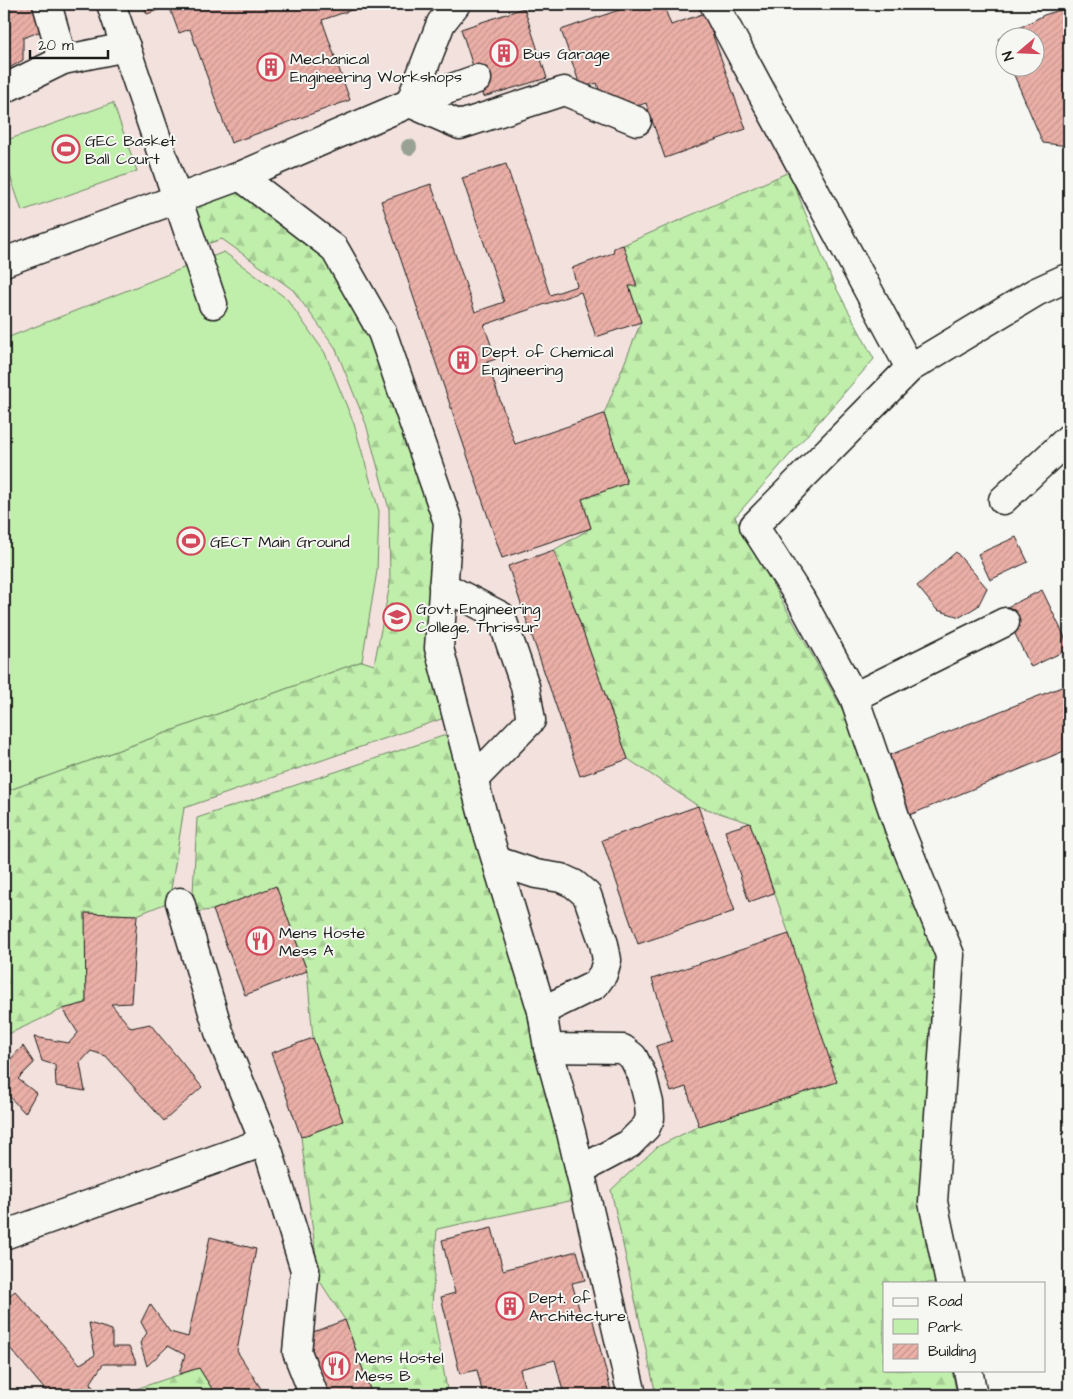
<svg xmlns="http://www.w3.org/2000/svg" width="1073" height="1399" font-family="'Architects Daughter',sans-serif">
<defs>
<pattern id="forest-firs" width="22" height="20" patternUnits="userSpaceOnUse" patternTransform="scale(1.25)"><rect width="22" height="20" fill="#c0eeab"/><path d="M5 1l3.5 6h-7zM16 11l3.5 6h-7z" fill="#a4cc93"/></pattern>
<pattern id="building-hatch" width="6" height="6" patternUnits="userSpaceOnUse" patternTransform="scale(1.25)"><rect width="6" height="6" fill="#eaafa7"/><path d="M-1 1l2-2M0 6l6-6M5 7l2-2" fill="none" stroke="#c8968f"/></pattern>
</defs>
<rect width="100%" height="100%" fill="#f6f6f2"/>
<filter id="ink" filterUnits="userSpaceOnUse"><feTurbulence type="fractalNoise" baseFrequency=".02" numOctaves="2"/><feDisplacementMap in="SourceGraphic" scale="10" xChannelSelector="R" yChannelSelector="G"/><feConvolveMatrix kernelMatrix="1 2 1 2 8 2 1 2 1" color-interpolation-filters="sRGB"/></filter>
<g filter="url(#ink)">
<!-- built -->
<path fill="#f2e1dc" d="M4,4H711L756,90L832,280L874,359L735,517L846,716L941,953L920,1208L935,1283H884V1370H952L957,1395H4Z"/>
<!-- forest -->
<g fill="url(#forest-firs)" stroke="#6e8564">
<path d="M789,172L832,280L874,359L735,517L846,716L941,953L920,1208L935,1283H884V1370H952L957,1395H656L611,1190L657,1147L699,1126L836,1082L789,934L750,823L698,806L628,759L554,550L591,528L582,499L627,483L604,414L641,322L629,286L636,285L623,245Z"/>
<path d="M238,187L326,252L376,339L438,521L447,717L184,808L169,902L137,915L86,913V1003L63,1009L4,1036V792L362,661L374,665L390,584L389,509L366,424L335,347L293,290L222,239L201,246L188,205Z"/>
<path d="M452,733L579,1199L437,1229L432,1306L448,1395H372L345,1320L319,1280L301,1137L343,1121L313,1038L307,971L276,887L213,910L192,912L197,818Z"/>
<path d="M199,1368L216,1395H118Z"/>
</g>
<!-- park -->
<g fill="#c0eeab" stroke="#6e8564">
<path d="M113,103L137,171L22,211L4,158V141Z"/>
<path d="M224,252L287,299L325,353L354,424L379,511L377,571L362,661L4,792V339Z"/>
</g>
<!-- building -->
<g fill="url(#building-hatch)" stroke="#1c1c1c">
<path d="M4,4L43,5L52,27L23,38V60L4,71Z"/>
<path d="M143,4H369L322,20L350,100L231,143L190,29L179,33L169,6L147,14Z"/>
<path d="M636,4H663L671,25L705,13L746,129L665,158L646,103L631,108L601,96L597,83L581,88L561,30Z"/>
<path d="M1069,7V146L1043,143L1011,68H1036V38H1006V56L998,39L1044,15Z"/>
<path d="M524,8L547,78L483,97L461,29Z"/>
<path d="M506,164L550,295L577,286L572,268L613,253L614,248L623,245L637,286H629L641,322L596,337L581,292L484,325L496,359L487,362L515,444L604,414L627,483L582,499L591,528L502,558L381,201L431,184L475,312L504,302L462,178Z"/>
<path d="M1016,537L1028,562L990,580L978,554Z"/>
<path d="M554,550L628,759L580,776L508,566Z"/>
<path d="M956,552L987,588L978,606L960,617L937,610L917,586Z"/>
<path d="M1042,590L1069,646V649L1031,667L1003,609Z"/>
<path d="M1069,684V749L900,819L877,760Z"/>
<path d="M698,806L735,911L638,944L602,840Z"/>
<path d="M750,823L774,893L749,902L725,831Z"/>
<path d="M276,886L307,971L245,995L213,910Z"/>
<path d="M85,913L137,915L131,1003L111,1004L131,1028L150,1024L202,1087L164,1121L106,1056L91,1051L80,1063L85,1091L56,1086L55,1065L42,1061L34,1037L69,1043L78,1033L63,1009L86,1003Z"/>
<path d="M789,934L837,1082L699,1126L686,1087L671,1092L663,1069L656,1046L672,1041L652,979Z"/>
<path d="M313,1038L343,1121L301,1137L271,1053Z"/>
<path d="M23,1046L34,1063L18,1079L36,1093L25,1113L4,1091V1066Z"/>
<path d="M492,1228L503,1270L577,1251L585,1280L572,1283L581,1316L591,1313L612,1395H564L555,1360L520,1369L526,1395H483L477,1370L460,1374L441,1297L455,1293L442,1240Z"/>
<path d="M210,1237L256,1249L237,1351L265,1395H216L199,1368L179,1374L185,1355L168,1346L147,1366L140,1343L147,1333L141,1322L150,1304L170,1332L188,1337Z"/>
<path d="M15,1291L80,1364L95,1355L89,1323L112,1330V1347H129L137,1364H103L90,1384L100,1395H46V1391L4,1341V1300Z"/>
<path d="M345,1320L372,1395H322L300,1337Z"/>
</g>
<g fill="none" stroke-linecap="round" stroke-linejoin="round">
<!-- minor casing -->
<g stroke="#1c1c1c" stroke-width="31">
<g id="minor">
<path d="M47,4L63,60"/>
<path d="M111,4L213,304"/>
<path d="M714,4L910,368L754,526L800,598L854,697L899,828L950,955L933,1202L950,1283"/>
<path d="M4,89L63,60L126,47"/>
<path d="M410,103L441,23L456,4"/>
<path d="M410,103L477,79"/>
<path d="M240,176L334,248L382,332L448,522L439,648L486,827L542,1011L548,1048L571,1132L632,1395"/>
<path d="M4,262L240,176L410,103L460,125L564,91L637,121"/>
<path d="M910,368L1036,292L1069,277"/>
<path d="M1003,500L1069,438"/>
<path d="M443,586L501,616L525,686L531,720L473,780"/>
<path d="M854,697L1005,622"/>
<path d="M497,861L536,874L561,878L574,884L587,895L604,944L607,960L603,974L595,985L542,1011"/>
<path d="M180,902L219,1032L269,1153L305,1270L297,1352L314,1395"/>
<path d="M548,1048L623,1049L633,1057L642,1075L649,1103L650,1118L646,1127L629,1144L580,1170"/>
<path d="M4,1235L264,1142"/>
<path d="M968,1370L973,1395"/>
</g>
</g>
<!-- minor -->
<use href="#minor" stroke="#f6f6f2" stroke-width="28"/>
</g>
<!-- trees -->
<circle fill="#99a194" cx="409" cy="147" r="8"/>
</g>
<!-- icons -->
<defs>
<g id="building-ring" transform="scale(1.4375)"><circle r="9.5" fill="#f6f6f2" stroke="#d1495b" stroke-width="1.5"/><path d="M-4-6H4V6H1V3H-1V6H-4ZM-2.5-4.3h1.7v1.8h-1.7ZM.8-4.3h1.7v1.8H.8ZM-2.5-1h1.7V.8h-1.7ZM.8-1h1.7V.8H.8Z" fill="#d1495b"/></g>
<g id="stadium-ring" transform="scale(1.4375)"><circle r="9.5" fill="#f6f6f2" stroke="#d1495b" stroke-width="1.5"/><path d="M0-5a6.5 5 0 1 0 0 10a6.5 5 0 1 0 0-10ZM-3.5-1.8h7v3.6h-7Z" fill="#d1495b"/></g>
<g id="university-ring" transform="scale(1.4375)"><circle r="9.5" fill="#f6f6f2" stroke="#d1495b" stroke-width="1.5"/><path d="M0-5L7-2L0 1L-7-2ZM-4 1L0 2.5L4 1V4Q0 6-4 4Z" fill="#d1495b"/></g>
<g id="restaurant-ring" transform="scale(1.4375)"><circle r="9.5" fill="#f6f6f2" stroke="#d1495b" stroke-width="1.5"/><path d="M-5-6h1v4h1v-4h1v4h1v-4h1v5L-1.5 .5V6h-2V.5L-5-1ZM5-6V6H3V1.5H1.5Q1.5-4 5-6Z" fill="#d1495b"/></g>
</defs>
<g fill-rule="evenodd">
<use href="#building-ring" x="504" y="53"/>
<use href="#building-ring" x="271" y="67"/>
<use href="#stadium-ring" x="66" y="149"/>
<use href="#building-ring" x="463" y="360"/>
<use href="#stadium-ring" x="191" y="541"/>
<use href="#university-ring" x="397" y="617"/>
<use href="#restaurant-ring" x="260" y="941"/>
<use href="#building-ring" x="510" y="1306"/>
<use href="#restaurant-ring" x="336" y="1366"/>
</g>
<g text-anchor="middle" stroke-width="4" stroke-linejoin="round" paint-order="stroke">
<!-- poi labels -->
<g font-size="16" fill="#1c1c1c" stroke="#f6f6f2" text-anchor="start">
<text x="523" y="59">Bus Garage</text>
<text x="290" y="64">Mechanical<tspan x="290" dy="18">Engineering Workshops</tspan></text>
<text x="85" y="146">GEC Basket<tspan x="85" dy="18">Ball Court</tspan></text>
<text x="482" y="357">Dept. of Chemical<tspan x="482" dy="18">Engineering</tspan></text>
<text x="210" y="547">GECT Main Ground</text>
<text x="416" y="614">Govt. Engineering<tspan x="416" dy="18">College, Thrissur</tspan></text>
<text x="279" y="938">Mens Hoste<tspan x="279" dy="18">Mess A</tspan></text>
<text x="529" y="1303">Dept. of<tspan x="529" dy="18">Architecture</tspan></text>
<text x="355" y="1363">Mens Hostel<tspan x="355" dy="18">Mess B</tspan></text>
</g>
</g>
<!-- margin -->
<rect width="1073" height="1399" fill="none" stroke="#f6f6f2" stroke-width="20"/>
<rect x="10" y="10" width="1053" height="1379" fill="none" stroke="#1c1c1c" stroke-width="2" filter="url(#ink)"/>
<!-- legend -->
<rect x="883" y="1282" width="162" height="90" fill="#f6f6f2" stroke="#9f9f9c"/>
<rect x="893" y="1298" width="25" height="8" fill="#f6f6f2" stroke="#9f9f9c"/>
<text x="928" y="1306" font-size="15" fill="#1c1c1c">Road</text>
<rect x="893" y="1319" width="25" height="15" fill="#c0eeab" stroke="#9f9f9c"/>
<text x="928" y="1332" font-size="15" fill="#1c1c1c">Park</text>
<rect x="893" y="1344" width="25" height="15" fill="url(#building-hatch)" stroke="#9f9f9c"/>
<text x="928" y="1356" font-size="15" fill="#1c1c1c">Building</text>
<!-- north arrow -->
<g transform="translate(1020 52) rotate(251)"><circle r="24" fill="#f6f6f2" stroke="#9f9f9c"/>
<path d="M0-4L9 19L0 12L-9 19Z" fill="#d1495b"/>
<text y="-8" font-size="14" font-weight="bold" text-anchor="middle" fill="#1c1c1c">N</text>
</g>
<!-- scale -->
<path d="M30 50v8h78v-8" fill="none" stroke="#1c1c1c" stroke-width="2.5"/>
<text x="38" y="50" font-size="15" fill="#1c1c1c" stroke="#f6f6f2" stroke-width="4" paint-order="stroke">20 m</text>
</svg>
